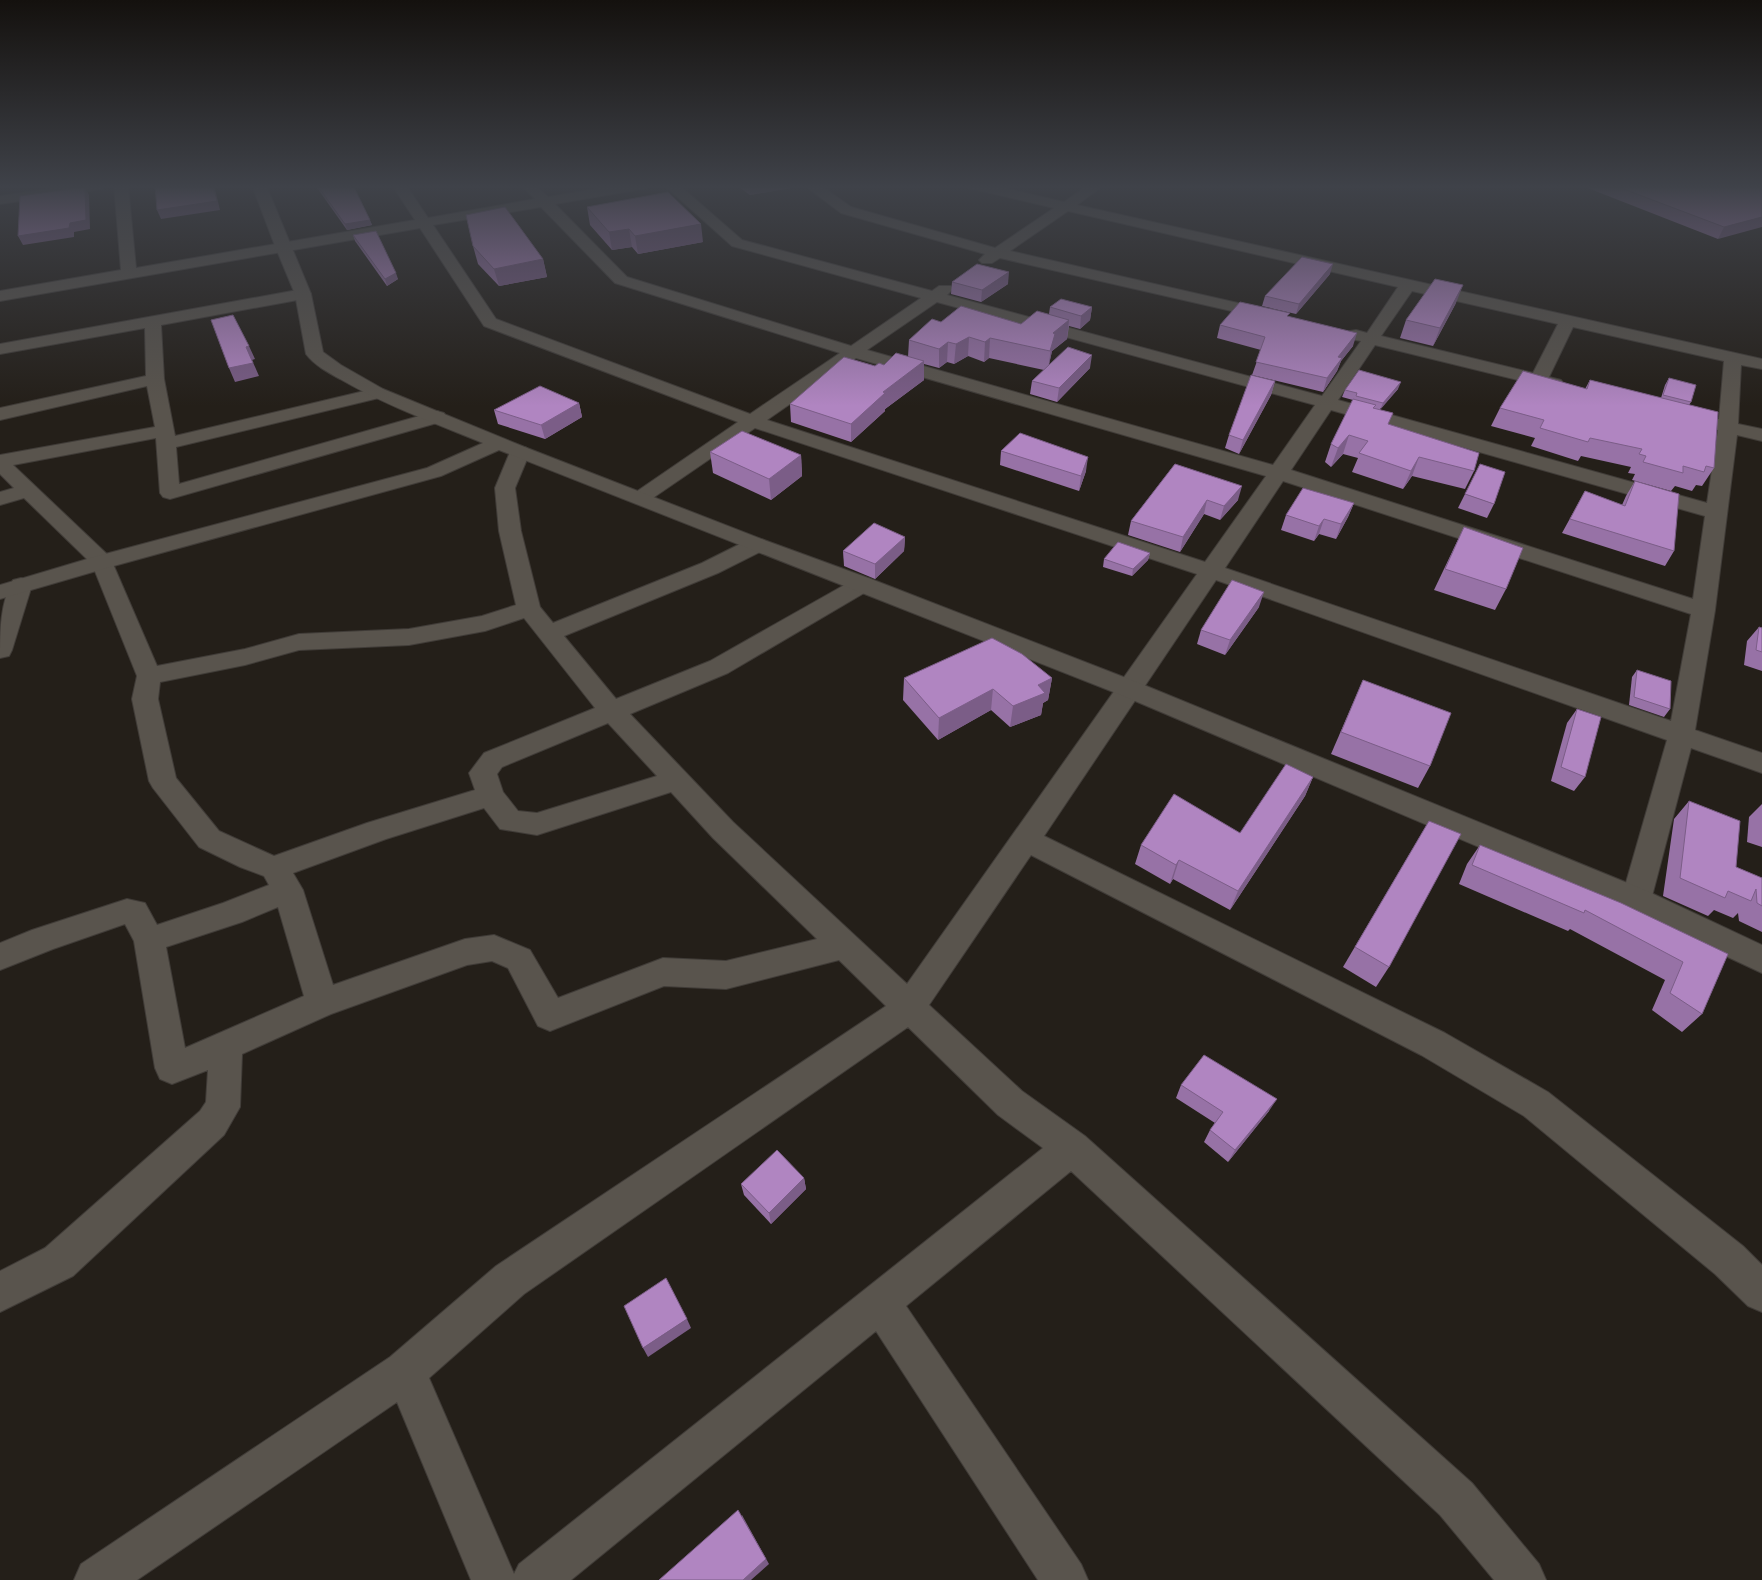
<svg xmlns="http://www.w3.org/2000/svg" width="1762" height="1580" font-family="Roboto,sans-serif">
<rect width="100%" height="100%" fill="#241f19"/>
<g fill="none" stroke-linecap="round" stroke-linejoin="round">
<!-- minor casing -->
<g stroke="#403c38" stroke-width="2">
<g id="minor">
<path d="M76,185H109L102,189L0,204V196Z"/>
<path d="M114,185H128L136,268L415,220L392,185H406L428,218L535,199L521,185H535L548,197L619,185H649L647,188L642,189L555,204L627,277L851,346L921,298L732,246L664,185H679L742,240L932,291L939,286H951L953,289L947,295L1322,396L1361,341L1350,339L1348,335L1350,331L1356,330L1367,333L1398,287L1068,211L1010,251L1277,312L1279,315L1277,318L1271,320L1000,258L992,263H982L979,260L985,254L841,213L804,185H820L851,207L995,248L1054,208L969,188L967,185H991L1064,202L1088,185H1104L1077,205L1762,359V369L1741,365L1738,424L1762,429V441L1737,435L1715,610L1695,730L1762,753V773L1691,748L1651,900L1647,909L1636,912L1625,909L1621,900L1667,740L1216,580L1044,836L1445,1033L1548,1092L1743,1246L1762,1265V1312L1748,1306L1715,1274L1524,1116L1421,1055L1031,855L929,1005L1022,1091L1085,1136L1472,1483L1539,1564L1546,1580H1494L1440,1515L1071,1171L906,1306L1081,1564L1088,1580H1038L876,1331L571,1580H471L397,1402L137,1580H74L81,1564L390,1357L496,1266L886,1006L839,960L726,989L664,986L550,1031L538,1026L508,968L492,961L467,965L331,1014L242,1054L240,1107L224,1135L73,1276L0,1312V1271L45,1248L200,1111L206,1102L208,1070L172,1084L160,1079L155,1068L134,941L125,924L53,949L0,970V943L32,930L127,899L145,903L157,925L223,903L269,885L264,876L240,867L199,847L153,788L149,781L132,699L137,676L92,564L24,498L0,505V492L14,488L0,474V455L155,427L147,386L0,420V408L146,376L145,328L0,354V344L303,289L309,291L311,294L309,297L303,299L161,325L164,379L175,436L377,388L383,389L386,393L383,397L176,447L179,484L430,413L437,411L444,413L446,417L444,421L170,499L163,497L160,493L156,438L13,465L110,557L157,666L245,649L299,634L409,629L482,616L516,605L499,531L495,488L510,452L513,448L520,446L527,448L530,452L515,488L521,531L540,607L553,623L702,563L748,540L756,538L764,540L767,545L764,550L718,573L564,636L616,699L710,661L855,579L863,577L871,579L874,584L871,589L728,673L630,714L733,822L907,984L1197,574L755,428L647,502L640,504L633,502L630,498L633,494L738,422L484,326L420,228L0,301V291L121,270ZM541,207L615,283L840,353L750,414L496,319L433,225ZM1412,291L1558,324L1533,373L1381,336ZM937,302L1315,405L1273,465L867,350ZM1573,327L1724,361L1719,419L1682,410L1675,412L1673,416L1675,420L1718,430L1707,503L1338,400L1375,345L1555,389L1561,388L1564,384L1561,380L1549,377ZM856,358L1266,476L1205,562L767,420ZM1331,410L1705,516L1693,599L1291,470ZM1283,481L1691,614L1671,721L1225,568ZM524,618L595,708L484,753L469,773L475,790L367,823L274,856L219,831L176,778L158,699L160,682L245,665L299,650L409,645L485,631ZM608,723L657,776L537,813L518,811L503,792L497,774L502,767ZM671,792L713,838L817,939L726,961L663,958L558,998L530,950L494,935L465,939L333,985L303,890L293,873L386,839L484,808L500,829L537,835ZM278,907L304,996L185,1048L166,947L242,922ZM908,1027L998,1115L1043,1148L519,1564L514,1574L429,1378L524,1294Z"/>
<path d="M21,578L29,580L32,585L12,650L9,656L0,658C0,632 0,603 13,580Z"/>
</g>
</g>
<!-- tertiary casing -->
<g stroke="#403c38" stroke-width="2">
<path id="tertiary" d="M252,185H266L311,294L323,352L341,365L383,389L527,448L764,540L871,579L1139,683L1647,891L1762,945V973L1625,909L1121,695L499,450L441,476L110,567L0,599V585L94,557L427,468L483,443C434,423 385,405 340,379C329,373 314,365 306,354L295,294L275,246Z"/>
</g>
<!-- minor -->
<use href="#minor" fill="#59544d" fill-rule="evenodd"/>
<!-- tertiary -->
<use href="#tertiary" fill="#59544d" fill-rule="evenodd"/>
</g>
<!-- wall -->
<g fill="#9772a6">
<path d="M315,185H353L372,225L347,230Z"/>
<path d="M736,185H790L791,188L750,195Z"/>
<path d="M1580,185H1762L1718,239Z"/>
<path d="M587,207L703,242L638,254L632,247L612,250L590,225Z"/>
<path d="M353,235L398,279L387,286L355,241Z"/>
<path d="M473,246L543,259L547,277L499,286L478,264Z"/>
<path d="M1330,274L1296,314L1262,306L1265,296Z"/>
<path d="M952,282L1008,284L981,302L951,294Z"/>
<path d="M1456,303L1433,346L1400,338L1406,320Z"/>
<path d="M1050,307H1092L1090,320L1080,329L1069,326L1067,339L1052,351L1049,364L1090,368L1057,402L1030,394L1032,381L1044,370L989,358L984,362L968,356L954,364L947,362L939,368L924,364V380L885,409V411L851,442L791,422L790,404L875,366L884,365L908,357L909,340L941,322L1021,324L1049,314Z"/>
<path d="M1289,317L1353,346L1341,361L1337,371L1323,392L1252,375L1261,350L1217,338L1220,325Z"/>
<path d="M1669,378L1691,402L1689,405L1714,468L1702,486L1696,485L1692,491L1675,486L1671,491L1632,480L1635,474L1628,473L1631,467L1581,456L1578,461L1531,446L1535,438L1491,426L1500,408L1585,389L1590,380L1661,398L1665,385Z"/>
<path d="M1275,381L1271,395L1239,454L1225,448L1229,435Z"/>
<path d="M1398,389L1380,409L1388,425L1474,471L1465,489L1412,476L1403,489L1352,472L1358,458L1343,454L1331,467L1325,462L1331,444L1353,400L1342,397L1345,390Z"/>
<path d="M579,403L582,417L545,439L498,424L494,410Z"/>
<path d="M1001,451L1086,471L1079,491L1000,465Z"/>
<path d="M710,452L801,455L802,476L771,500L713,473Z"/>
<path d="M1175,464L1238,500L1220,520L1204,514L1180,552L1128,535L1131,521Z"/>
<path d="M1635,481L1674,551L1665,566L1562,533L1585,491L1622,505L1626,496Z"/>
<path d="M1465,494L1494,504L1487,518L1458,508Z"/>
<path d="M1354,503L1348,517L1336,539L1319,534L1314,541L1281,530L1286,515Z"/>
<path d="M1464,527L1506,589L1495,610L1434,590Z"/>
<path d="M905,537L904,551L875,579L844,566L843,551Z"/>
<path d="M1150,553L1148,560L1132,576L1103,567L1104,559Z"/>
<path d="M1259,607L1225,655L1197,644L1201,630Z"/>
<path d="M1759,627L1762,628V671L1744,665L1747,641Z"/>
<path d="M1637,670L1670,709L1664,717L1629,705L1632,677Z"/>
<path d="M904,678H1052L1048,700L1043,703L1041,715L1010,727L991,710L938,740L903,700Z"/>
<path d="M1363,680L1430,766L1418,788L1331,754Z"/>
<path d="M1577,709L1585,777L1574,791L1551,781L1567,723Z"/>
<path d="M1313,777L1305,796L1230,910L1173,879L1170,884L1135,864L1141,845L1240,833Z"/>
<path d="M1689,801L1736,867L1762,878V932L1739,921L1738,913L1733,918L1714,910L1708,916L1663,896L1674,819Z"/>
<path d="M1762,804V847L1747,842L1749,817Z"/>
<path d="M1429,821L1389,967L1376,987L1343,967Z"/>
<path d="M1480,845L1728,954L1702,1014L1682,1032L1652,1010L1665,980L1570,929L1568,931L1459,884L1467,864Z"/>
<path d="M1181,1085L1269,1111L1228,1162L1204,1142L1210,1130L1215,1123L1176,1098Z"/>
<path d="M804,1178L806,1189L771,1224L744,1195L741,1184Z"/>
</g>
<!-- shaded-wall -->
<g fill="#7b5d87">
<path d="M213,185H214L220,210L161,219L157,210Z"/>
<path d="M749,185H790L791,188L750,195Z"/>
<path d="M85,187L89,195L90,229L74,232V237L23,245L18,236Z"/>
<path d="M1762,217V227L1718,239L1724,227Z"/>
<path d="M370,220L372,225L347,230L345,224Z"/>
<path d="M701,224L703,242L638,254L635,236Z"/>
<path d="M629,229L632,247L612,250L609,232Z"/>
<path d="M543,259L547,277L499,286L494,269Z"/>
<path d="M1333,264L1330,274L1296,314L1299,304Z"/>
<path d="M1009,272L1008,284L981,302L982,290Z"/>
<path d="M396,273L398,279L387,286L385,279Z"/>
<path d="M1463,285L1456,303L1433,346L1440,328Z"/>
<path d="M1092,307L1090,320L1080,329L1081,316Z"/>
<path d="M1069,320L1067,339L1052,351L1048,370L1053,333Z"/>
<path d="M1357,333L1353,346L1341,361L1337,371L1323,392L1327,378L1338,357Z"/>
<path d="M969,337L968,356L954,364L956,344Z"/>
<path d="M990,338L989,358L984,362L985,342Z"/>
<path d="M948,342L947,362L939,368V349Z"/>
<path d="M249,346L255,359L252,360L259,376L235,382L229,368L246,347Z"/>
<path d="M1092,355L1090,368L1057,402L1059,388Z"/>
<path d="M924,361V380L885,409V411L851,442V424L883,392Z"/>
<path d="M1275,381L1271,395L1239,454L1243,440Z"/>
<path d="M1401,382L1398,389L1380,410L1383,403Z"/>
<path d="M579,403L582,417L545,439L541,425Z"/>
<path d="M1349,435L1343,454L1331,467L1338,448Z"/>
<path d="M801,455L802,476L771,500L769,479Z"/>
<path d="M1088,457L1086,471L1079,491L1081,476Z"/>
<path d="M1419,457L1412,476L1403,489L1411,471Z"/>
<path d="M1242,486L1238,500L1220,520L1224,506Z"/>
<path d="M1207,500L1204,514L1180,552L1183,537Z"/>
<path d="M1354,503L1348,517L1336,539L1341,524Z"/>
<path d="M1324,519L1319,534L1314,541L1319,526Z"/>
<path d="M905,537L904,551L875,579V564Z"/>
<path d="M1150,553L1148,560L1132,576L1133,569Z"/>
<path d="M1264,592L1259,607L1225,655L1230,640Z"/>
<path d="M1052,678L1048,700L1043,703L1041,715L1010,727L1013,706L1038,685Z"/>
<path d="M993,689L991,710L938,740L939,718Z"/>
<path d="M1313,777L1305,796L1230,910L1238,891Z"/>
<path d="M1179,860L1173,879L1170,884L1176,865Z"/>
<path d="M1277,1099L1269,1111L1228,1162L1235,1150Z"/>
<path d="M804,1178L806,1189L771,1224L769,1213Z"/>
<path d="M687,1319L691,1328L648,1357L643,1348Z"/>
<path d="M742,1515L769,1564L751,1580H743Z"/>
</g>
<!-- building -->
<g fill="#b085c1" stroke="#7b5d87">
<path d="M155,185H213L217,201L157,210Z"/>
<path d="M317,185H353L370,220L345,224Z"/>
<path d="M1613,185H1762V217L1724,227Z"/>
<path d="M85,187L86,220L70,223L69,228L18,236L20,196Z"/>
<path d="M668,192L701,224L635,236L629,229L609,232L587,207Z"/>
<path d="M505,207L543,259L494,269L473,246L466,215Z"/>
<path d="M376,231L396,273L385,279L353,235Z"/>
<path d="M1302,257L1333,264L1299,304L1265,296Z"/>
<path d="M977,264L1009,272L982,290L952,282Z"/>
<path d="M1435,279L1463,285L1440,328L1406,320Z"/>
<path d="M1061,299L1092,307L1081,316L1050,307Z"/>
<path d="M1240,302L1290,313L1287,316L1357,333L1338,357L1342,358L1327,378L1256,362L1265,337L1220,325Z"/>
<path d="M961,306L1021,324L1037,311L1069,320L1053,333L1055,334L1050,351L990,338L985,342L969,337L956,344L948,342L939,349L909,340L932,319L941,322Z"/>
<path d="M233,315L249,346L246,347L253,363L229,368L211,320Z"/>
<path d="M1068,347L1092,355L1059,388L1032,381Z"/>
<path d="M896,353L924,361L883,392L885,393L851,424L790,404L844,357L875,366L879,363L884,365Z"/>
<path d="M1359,370L1401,382L1383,403L1356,396L1357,393L1345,390Z"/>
<path d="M1523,371L1587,389L1590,380L1718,412L1714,468L1706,466L1704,472L1683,466V473L1643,462L1646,456L1639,454L1642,449L1590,438L1588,442L1540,428L1544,420L1500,408Z"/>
<path d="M1251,375L1275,381L1243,440L1229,435Z"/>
<path d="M1669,378L1696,385L1691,402L1663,395Z"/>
<path d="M540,386L579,403L541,425L494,410Z"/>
<path d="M1353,399L1376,405L1373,408L1393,413L1388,424L1479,453L1474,471L1419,457L1411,471L1359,453L1368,441L1349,435L1338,448L1331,444Z"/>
<path d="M742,431L801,455L769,479L710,452Z"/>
<path d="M1020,433L1088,457L1081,476L1001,451Z"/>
<path d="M1175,464L1242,486L1224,506L1207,500L1183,537L1131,521Z"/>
<path d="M1480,464L1505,472L1494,504L1465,494Z"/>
<path d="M1635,481L1679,494L1674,551L1570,519L1585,491L1625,506Z"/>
<path d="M1303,488L1354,503L1341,524L1324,519L1319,526L1286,515Z"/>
<path d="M874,523L905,537L875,564L843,551Z"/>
<path d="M1464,527L1523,548L1506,589L1445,569Z"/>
<path d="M1118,542L1150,553L1133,569L1104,559Z"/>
<path d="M1232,580L1264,592L1230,640L1201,630Z"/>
<path d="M1759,627L1762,628V652L1756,650Z"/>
<path d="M992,638L1022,654L1052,678L1038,685L1045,693L1013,706L993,689L939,718L904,678Z"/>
<path d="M1637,670L1671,681L1670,709L1634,697Z"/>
<path d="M1363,680L1451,713L1430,766L1341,732Z"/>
<path d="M1577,709L1601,717L1585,777L1561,767Z"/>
<path d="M1286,764L1313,777L1238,891L1179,860L1176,865L1141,845L1174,794L1240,833Z"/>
<path d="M1689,801L1740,821L1736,867L1762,878V906L1757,903L1756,889L1751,901L1728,891L1725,898L1680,878Z"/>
<path d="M1429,821L1461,834L1389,967L1355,947Z"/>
<path d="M1480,845L1621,903L1728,954L1702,1014L1670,993L1683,962L1585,910L1584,913L1472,865Z"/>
<path d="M1204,1055L1277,1099L1235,1150L1210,1130L1223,1112L1181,1085Z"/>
<path d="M777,1150L804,1178L769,1213L741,1184Z"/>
<path d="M666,1278L687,1319L643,1348L624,1306Z"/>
<path d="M738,1510L766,1559L743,1580H659Z"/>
</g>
<!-- sky -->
<linearGradient id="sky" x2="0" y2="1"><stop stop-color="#14110e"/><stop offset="0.46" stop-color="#3f4249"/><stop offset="1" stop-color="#3f4249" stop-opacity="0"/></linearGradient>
<rect width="1762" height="406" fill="url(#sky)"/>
</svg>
